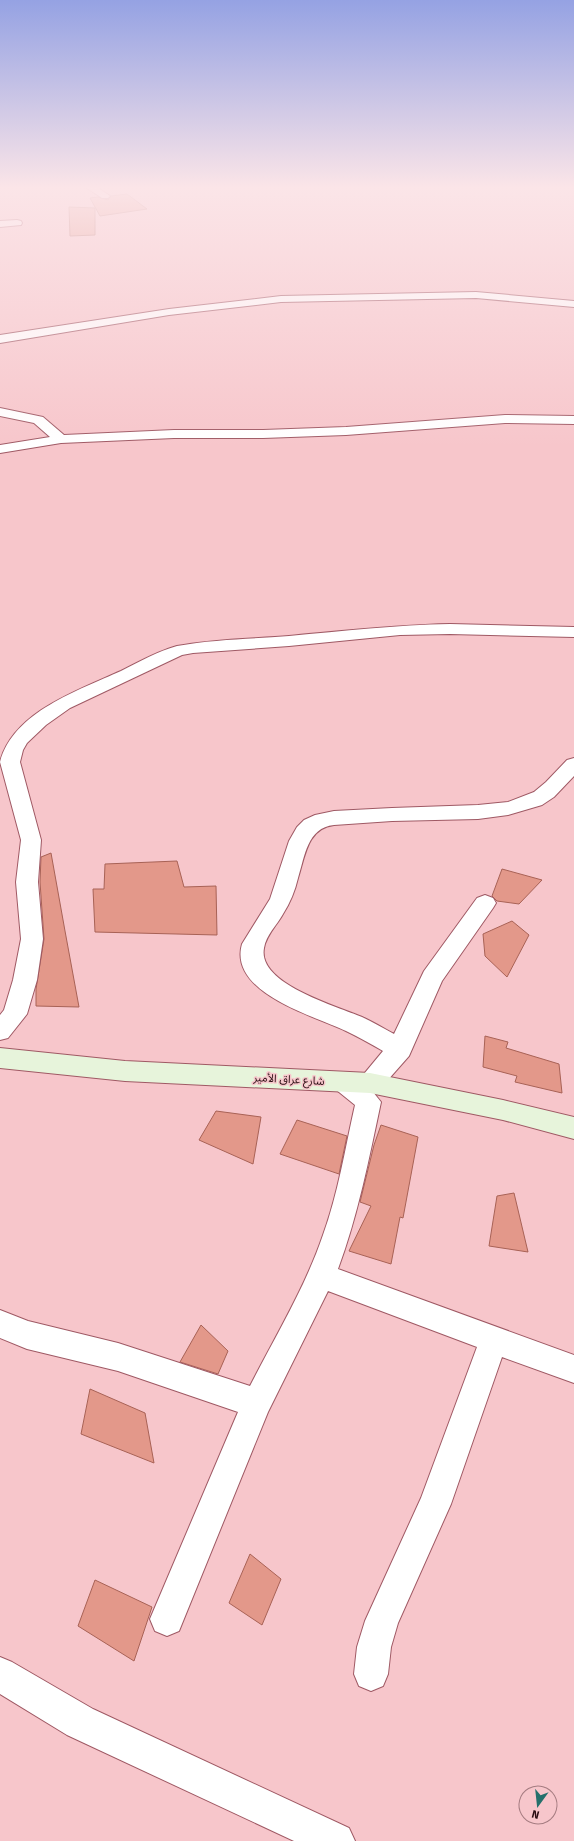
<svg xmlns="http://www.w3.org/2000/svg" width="574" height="1841" font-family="'Fira Sans','Noto Sans Arabic',sans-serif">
<rect width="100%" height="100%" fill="#f7c6cb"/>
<!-- building -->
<g fill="#e3988a" stroke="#a86256">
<path d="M127,194L147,209L100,216L90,198L98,197L108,200L111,196Z"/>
<path d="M69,207L95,208V235L70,236Z"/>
<path d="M51,853L65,931L79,1007L36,1006V989L44,939L40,882L41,857Z"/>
<path d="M177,861L184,887L216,886L217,935L95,932L93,889H104L105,864Z"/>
<path d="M502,869L542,880L519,904L497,901L492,896Z"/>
<path d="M512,921L529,935L507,977L485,956L483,934Z"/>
<path d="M485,1036L508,1042L506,1048L559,1064L562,1093L515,1082L517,1076L483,1067Z"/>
<path d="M216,1111L261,1117L253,1164L199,1140Z"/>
<path d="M297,1120L347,1136L339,1174L280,1154Z"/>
<path d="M381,1125L418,1137L403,1218L400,1217L391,1264L349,1251L371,1206L360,1202L374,1145Z"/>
<path d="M514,1193L528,1252L489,1246L497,1196Z"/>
<path d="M201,1325L228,1351L218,1374L180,1362Z"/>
<path d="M90,1389L145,1413L154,1463L81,1434Z"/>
<path d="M250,1554L281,1579L262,1625L229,1603Z"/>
<path d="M95,1580L152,1607L134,1661L78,1626Z"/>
</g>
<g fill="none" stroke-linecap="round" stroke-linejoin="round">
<!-- minor casing -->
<g stroke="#9f5964" stroke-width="2">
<g id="minor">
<path d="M87,188H98L110,196L108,198H102Z"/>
<path d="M17,220L21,221L22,223L21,225L0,227V221Z"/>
<path d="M476,292L574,301V307L476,298L281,302L169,315L0,343V335L169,309L281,296Z"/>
<path d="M0,408L43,417L64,435L174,430H263L346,427L505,415L574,416V424L505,423L346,435L263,438H174L61,443L0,453V445L50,437L34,423L0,416Z"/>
<path d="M450,624L574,627V637L450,634L400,635L289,646L193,653L182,655L70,708L46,725L27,743L23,750L20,762L41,840L38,882L43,939L37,980L27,1014L8,1038L0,1040V1015L4,1010L13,980L21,939L16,882L21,840L0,762C13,712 79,690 121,671C139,662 158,651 177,646C214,639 252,639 289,636C343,631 396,625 450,624Z"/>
<path d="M574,758V776L554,797L542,805L508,815L478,819L392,821L334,825C307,828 305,856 298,878C295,891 290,903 283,914C277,925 266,935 264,948C257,984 337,1006 362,1017C373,1022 383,1028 394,1034L424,971L477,898L485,895L493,898L496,903L493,908L442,981L409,1056L379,1090L373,1092L381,1102C369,1159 358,1215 338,1269L574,1355V1383L502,1357L451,1504L398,1623L391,1647L388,1674L383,1686L371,1691L359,1686L354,1674L357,1647L365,1621L421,1498L477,1347L328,1291L268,1412L179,1631L167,1636L155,1631L150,1619L238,1412L118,1371L27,1349L0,1338V1310L28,1321L118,1343L250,1386C275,1337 305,1288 323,1235C338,1194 345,1149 355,1105L334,1088L331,1081L334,1074C345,1070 350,1073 359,1080L383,1051C371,1044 359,1037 346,1031C315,1016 228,993 242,944L270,899L289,841L297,827L304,820L315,815L334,811L392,808L478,805L508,802L534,792L546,782L567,760Z"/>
<path d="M0,1657L12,1662L93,1709L349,1828L355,1841H294L67,1735L0,1694Z"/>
</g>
</g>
<!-- secondary casing -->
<g stroke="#9f5964" stroke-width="2">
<path id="secondary" d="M0,1048L125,1061L370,1073L503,1100L574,1117V1139L503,1120L370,1093L125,1081L0,1068Z"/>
</g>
<!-- minor -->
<use href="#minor" fill="#fff" fill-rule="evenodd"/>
<!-- secondary -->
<use href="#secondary" fill="#e7f4db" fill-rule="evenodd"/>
</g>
<!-- sky -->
<linearGradient id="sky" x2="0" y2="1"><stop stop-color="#95a2e3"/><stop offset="0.42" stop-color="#fbe5e8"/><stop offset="1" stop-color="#fbe5e8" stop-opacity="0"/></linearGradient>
<rect width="574" height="446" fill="url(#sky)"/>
<g text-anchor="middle" stroke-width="3" stroke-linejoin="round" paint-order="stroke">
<!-- street labels -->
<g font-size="11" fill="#290d12" stroke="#f7c6cb">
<text transform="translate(289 1079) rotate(3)" y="4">شارع عراق الأمير</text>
</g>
</g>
<!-- north arrow -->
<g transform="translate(538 1805) rotate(195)"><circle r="19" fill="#f7c6cb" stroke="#a57c81"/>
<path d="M0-3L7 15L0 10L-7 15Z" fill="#25706c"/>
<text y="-6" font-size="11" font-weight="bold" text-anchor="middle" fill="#290d12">N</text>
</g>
</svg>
